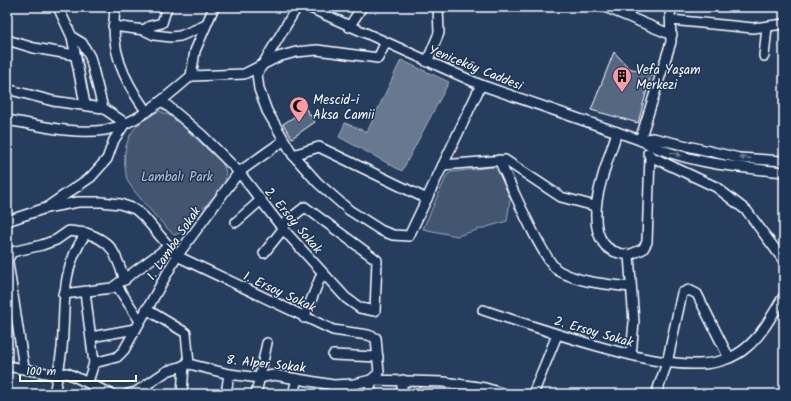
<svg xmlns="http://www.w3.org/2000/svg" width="791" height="401" font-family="Kalam,sans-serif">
<rect width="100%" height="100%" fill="#263d5e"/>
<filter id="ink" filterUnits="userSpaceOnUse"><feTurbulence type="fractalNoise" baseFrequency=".025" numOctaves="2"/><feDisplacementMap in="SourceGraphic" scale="8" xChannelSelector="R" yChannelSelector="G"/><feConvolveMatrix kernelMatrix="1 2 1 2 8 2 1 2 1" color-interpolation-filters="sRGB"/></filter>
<g filter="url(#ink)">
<!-- green -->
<g fill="#425672" stroke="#a0aab8">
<path d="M160,111L174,118L220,161C227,168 226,175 225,184L182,232L174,235C162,224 137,196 128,182C126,178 126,172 125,167C122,140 135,120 160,111Z"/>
<path d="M501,166L511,194L507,221L457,236L423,229L447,175L451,172Z"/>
</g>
<!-- water -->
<path fill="#67788e" stroke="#a4aebb" d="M401,60L449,82L402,171L339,137L345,123L367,132Z"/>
<!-- building -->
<g fill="#556781" stroke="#fff">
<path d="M614,52L629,68L651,75L638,123L591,110Z"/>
<path d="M306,109L315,122L292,138L283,124Z"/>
</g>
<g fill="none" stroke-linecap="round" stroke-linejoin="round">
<!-- minor casing -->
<g stroke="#fff" stroke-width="12">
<g id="minor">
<path d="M58,7L72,37L85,104"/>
<path d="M115,7C110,50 122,77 146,111"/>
<path d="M297,7L257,74L259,89L267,111L293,155L318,183L349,210L382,231L393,235L409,236L481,85"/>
<path d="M308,7L481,85L640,140C683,163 736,167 784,172"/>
<path d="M605,7L672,35"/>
<path d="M671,20L753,28L784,24"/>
<path d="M113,26L144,30L154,35L171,37L180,36L204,26"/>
<path d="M349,27L362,7"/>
<path d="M144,30L150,26L162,23L167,7"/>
<path d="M72,37L82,43L90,57L103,108"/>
<path d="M7,40L34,48L75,55"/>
<path d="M764,56L767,27"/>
<path d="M427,62L439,33L438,7"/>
<path d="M191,76L244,74L278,57L296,52L317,50L378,58L385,44"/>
<path d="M191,76L195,51L214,7"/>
<path d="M7,89L53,101L103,108L125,123L114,140L107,159L91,177L50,205"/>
<path d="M162,101L202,135L239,172L283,229L346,298L360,308L375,311L377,260L305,207L287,221L283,229L264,253"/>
<path d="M7,120C39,125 72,135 105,130C138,124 166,97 191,76"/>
<path d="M617,132C608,162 583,217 604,244C610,252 620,254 629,255L634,322L631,355"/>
<path d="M640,140L653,138L739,158L784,161"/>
<path d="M640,140L671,42L670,7"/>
<path d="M293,155L319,147L427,199"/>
<path d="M650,156L716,187L747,211L784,261"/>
<path d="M499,160C509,181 544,263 559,271C581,283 606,284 631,287"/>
<path d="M443,165L505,160L561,197L595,206"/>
<path d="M7,221L46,208L78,202H101L120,204L135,209L144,217L177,256L333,330L368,335L376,338L379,373L371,380L370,394"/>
<path d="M236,222L261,200"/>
<path d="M86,233C114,242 115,254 125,280"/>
<path d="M629,255L643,249L647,242L650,156L648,153"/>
<path d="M7,256L24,368"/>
<path d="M7,261L12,252L42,245L56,240L69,231L86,233C59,273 66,304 62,348C60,364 57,379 54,394"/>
<path d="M117,286L140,321"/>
<path d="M85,292L94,363L88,382"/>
<path d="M63,294L112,288L168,247"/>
<path d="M146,309L186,333L189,364"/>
<path d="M483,310C522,323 561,336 601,347C633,356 666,365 699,364C716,364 735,358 747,347C763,334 773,313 784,296"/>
<path d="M304,318L322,273"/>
<path d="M91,337L135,329"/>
<path d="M333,355L378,357"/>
<path d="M94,363L117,357L124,350L177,256L239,172L283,141"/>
<path d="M7,366L57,375L67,373L111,394"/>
<path d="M128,394L136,392L167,371L189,364L229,374L259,378L274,375L333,385L354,384L371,380L444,382L485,388L505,394"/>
<path d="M182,394L184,365"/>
<path d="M226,394L229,374"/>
<path d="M256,394L267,343"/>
<path d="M293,394L297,379"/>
<path d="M401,394L403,380"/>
<path d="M533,394L557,335"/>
<path d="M656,394L667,363L682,293L689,290L697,294L729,358"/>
</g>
</g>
<!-- minor -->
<use href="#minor" stroke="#1d3557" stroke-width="9"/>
</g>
<!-- one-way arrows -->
<defs><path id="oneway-solid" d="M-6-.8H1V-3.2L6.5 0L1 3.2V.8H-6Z"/></defs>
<g fill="#6c7c92">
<use href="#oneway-solid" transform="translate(676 154) rotate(16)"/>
<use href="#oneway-solid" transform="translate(745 158) rotate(-176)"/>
</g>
</g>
<!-- icons -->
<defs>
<g id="building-pin" transform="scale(1)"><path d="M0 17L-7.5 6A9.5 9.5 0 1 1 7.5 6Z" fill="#ff9aa2" stroke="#1d3557"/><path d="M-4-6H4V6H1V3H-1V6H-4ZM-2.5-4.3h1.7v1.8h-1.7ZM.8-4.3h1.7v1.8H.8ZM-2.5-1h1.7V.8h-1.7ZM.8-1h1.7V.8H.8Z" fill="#111"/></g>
<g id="mosque-pin" transform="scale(1)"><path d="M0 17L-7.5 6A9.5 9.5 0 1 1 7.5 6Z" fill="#ff9aa2" stroke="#1d3557"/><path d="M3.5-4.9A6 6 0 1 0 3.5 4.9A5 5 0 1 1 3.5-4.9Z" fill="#111"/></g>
</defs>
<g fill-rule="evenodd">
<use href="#building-pin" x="622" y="76"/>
<use href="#mosque-pin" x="299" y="106"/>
</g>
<g text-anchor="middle" stroke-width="3" stroke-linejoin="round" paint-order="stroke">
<!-- street labels -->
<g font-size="13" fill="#fff" stroke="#1d3557">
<text transform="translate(476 67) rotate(22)" y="5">Yeniceköy Caddesi</text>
<text transform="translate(294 220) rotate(50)" y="5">2. Ersoy Sokak</text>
<text transform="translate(173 243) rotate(-56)" y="5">1. Lamba Sokak</text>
<text transform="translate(280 291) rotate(25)" y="5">1. Ersoy Sokak</text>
<text transform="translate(594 331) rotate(16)" y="5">2. Ersoy Sokak</text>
<text transform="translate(266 363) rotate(6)" y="5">8. Alper Sokak</text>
</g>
<!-- poi labels -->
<g font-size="13" fill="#fff" stroke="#1d3557" text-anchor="start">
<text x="636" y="74">Vefa Yaşam<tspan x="636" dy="15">Merkezi</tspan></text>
<text x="313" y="104">Mescid-i<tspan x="313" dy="15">Aksa Camii</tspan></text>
</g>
<!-- park labels -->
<g font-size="13" fill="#bdc4ce" stroke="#1d3557">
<text x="177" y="181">Lambalı Park</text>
</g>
</g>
<!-- margin -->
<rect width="791" height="401" fill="none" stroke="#1d3557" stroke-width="24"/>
<rect x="12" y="12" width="767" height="377" fill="none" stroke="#fff" stroke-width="1.5" filter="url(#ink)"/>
<!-- scale -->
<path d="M20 375v6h116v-6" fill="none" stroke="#ffffff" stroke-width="2"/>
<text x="26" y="375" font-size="12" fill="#ffffff" stroke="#1d3557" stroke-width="3" paint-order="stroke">100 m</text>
</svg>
